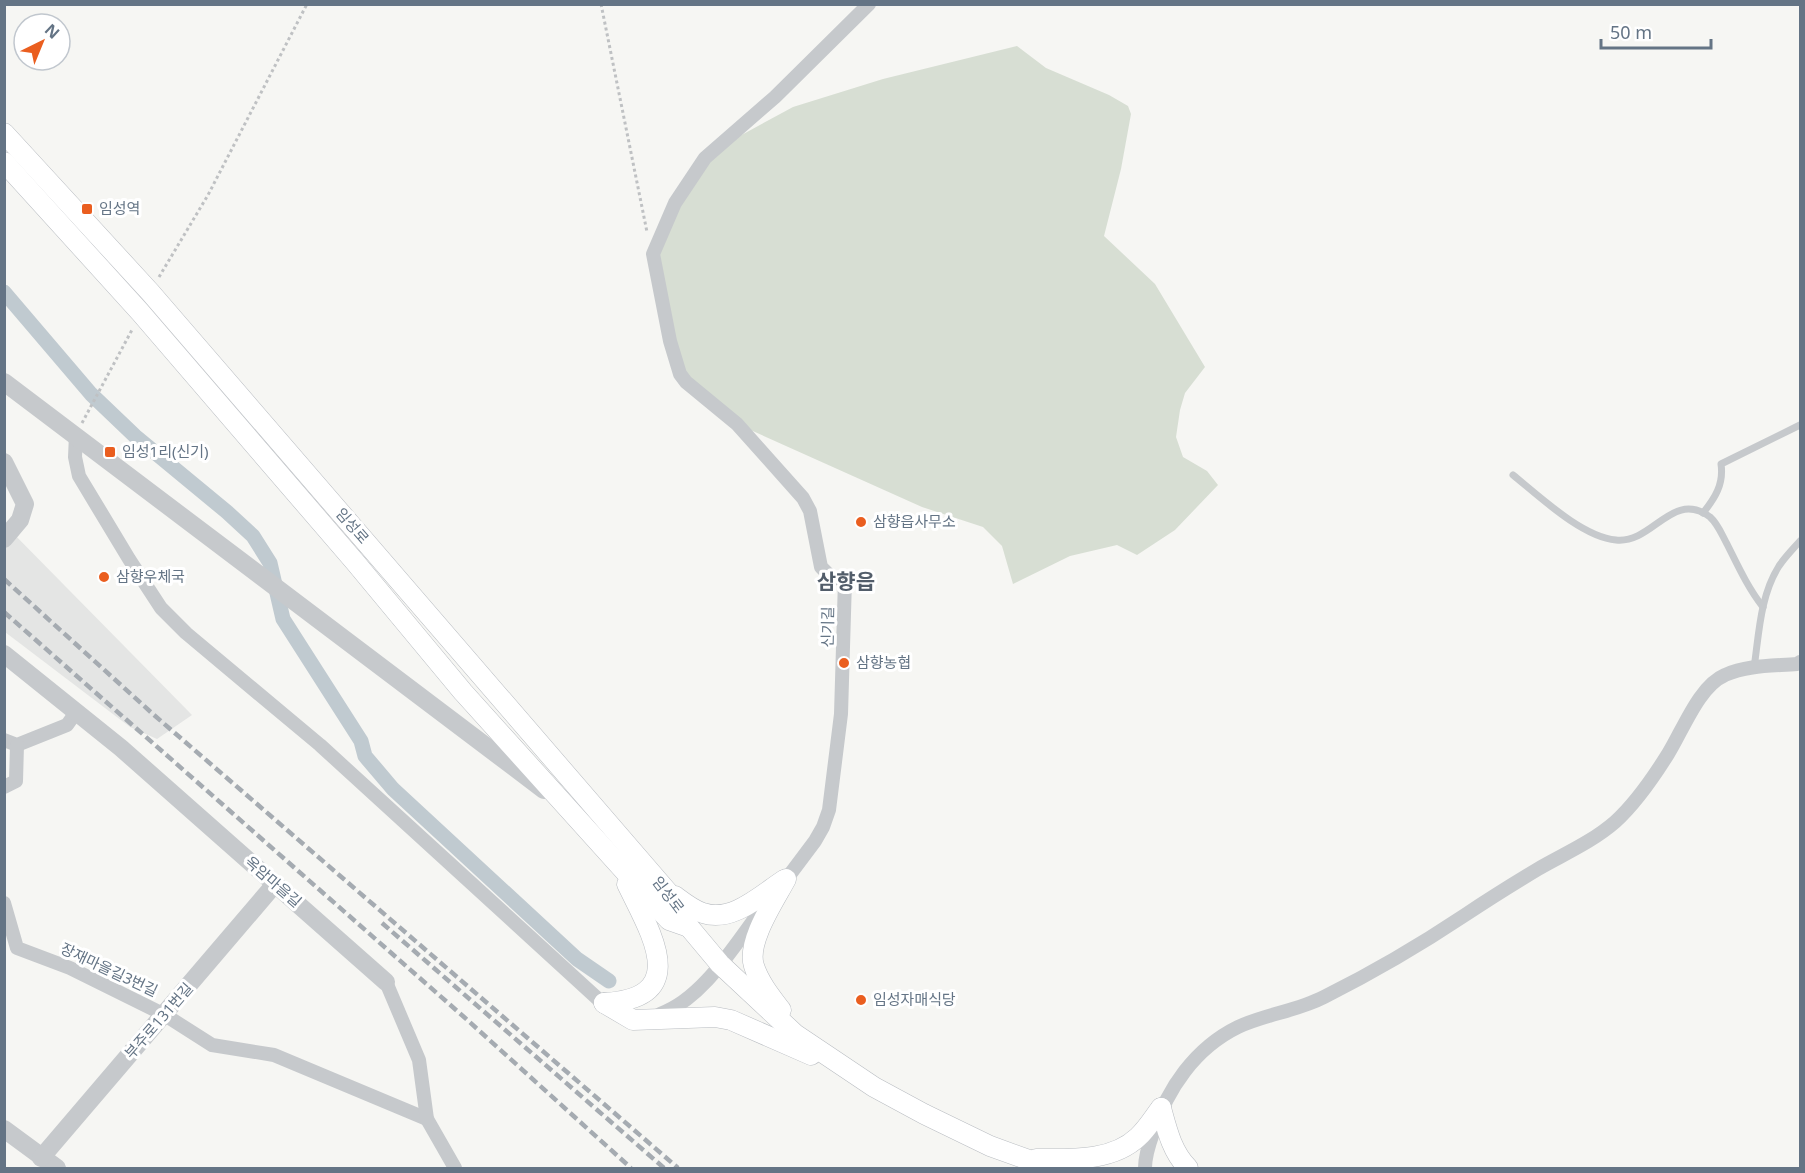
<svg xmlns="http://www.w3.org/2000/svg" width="1805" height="1173" font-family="'Noto Sans','Noto Sans KR',sans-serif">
<rect width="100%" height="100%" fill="#f6f6f3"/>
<!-- built -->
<path fill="#e4e5e4" d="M4,524L192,715L157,739L130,727L5,632Z"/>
<!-- green -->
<path fill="#d7ded3" d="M1017,46L1046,68L1109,95L1128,106L1131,114L1121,169L1104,236L1155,284L1205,367L1185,393L1180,410L1176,437L1183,457L1207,471L1218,485L1175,530L1137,555L1117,545L1070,556L1013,584L1002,546L983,527L922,507L737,424L686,382L653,254L661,235L714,150L793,107L883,79Z"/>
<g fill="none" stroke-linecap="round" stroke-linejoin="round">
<!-- canal -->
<path stroke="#c0cad0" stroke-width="15" d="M4,292L91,394L135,436L227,512L253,536L270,563L283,619L361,741L365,756L393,789L577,959L609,981"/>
<!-- secondary casing -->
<g stroke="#b8bcc1" stroke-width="21">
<g id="secondary">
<path d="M4,133L150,292L666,890L681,907L689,927L720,964L795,1034L874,1087L924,1114L990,1146L1051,1168"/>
<path d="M4,162L140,312L355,562L463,692L657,907L669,920L689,927"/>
<path d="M675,896C683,902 693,910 703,913C732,923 761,895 784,880"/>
<path d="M604,1003L633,1020L715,1017L731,1020L811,1055"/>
<path d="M604,1003C693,998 650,932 627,884"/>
<path d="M781,1010C771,997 759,982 754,966C746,942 775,900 786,879"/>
<path d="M1161,1108C1167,1130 1172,1152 1188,1168"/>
<path d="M1036,1159C1069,1159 1112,1162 1138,1137C1147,1129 1154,1117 1161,1108"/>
</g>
</g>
<!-- path -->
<g stroke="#bfc1c3" stroke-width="3" stroke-dasharray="3 3" stroke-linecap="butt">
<path d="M601,4L647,232"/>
<path d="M159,277L208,195L307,4"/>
<path d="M82,423L133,328"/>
</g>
<!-- service -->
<g stroke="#c6c9cc" stroke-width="7">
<path d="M1513,475C1539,496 1582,537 1616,540C1653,544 1672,489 1710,517C1718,524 1722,535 1727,544C1738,566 1748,588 1763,607"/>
<path d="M1703,513C1715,498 1724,484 1721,464L1800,425"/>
<path d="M1754,668C1759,634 1760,596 1779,566C1785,557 1793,549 1800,541"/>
</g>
<!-- minor -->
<g stroke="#c6c9cc" stroke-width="14">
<path d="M76,435L75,457L79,476L129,559L161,608L186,633L320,745L598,999L612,1006"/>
<path d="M4,740L17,745L67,725L77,711"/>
<path d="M4,787L16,781L17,745"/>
<path d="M782,885L815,841L823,827L829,810L841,714L845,580L831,577L821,567L810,511L803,498L737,424L686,382L680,374L670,341L653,254L675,203L705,158L775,97L869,4"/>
<path d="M4,903L17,948L70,968L165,1015L212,1045L274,1055L427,1119"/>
<path d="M386,982L419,1060L427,1119L455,1168"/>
<path d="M660,1014C703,999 735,944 762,909"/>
<path d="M1145,1168C1145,1157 1149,1144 1153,1133C1167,1089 1195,1048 1238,1027C1266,1014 1297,1011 1324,997C1372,973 1420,945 1465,915C1489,899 1513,884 1538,869C1564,854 1592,842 1615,822C1636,803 1653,778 1668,754C1683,730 1699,686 1725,675C1747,665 1773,666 1797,664L1800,662"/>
</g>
<!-- tertiary -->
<g stroke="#c6c9cc" stroke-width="18">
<path d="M4,382L544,790"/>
<path d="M4,462L25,504L20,520L4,539"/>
<path d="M4,654L121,748L386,982"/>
<path d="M4,1129L57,1168"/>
<path d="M41,1158L275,884"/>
</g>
<!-- secondary -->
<use href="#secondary" stroke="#fff" stroke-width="20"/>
<!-- rail -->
<g stroke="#a5abb1" stroke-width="4.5" stroke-dasharray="9 4.5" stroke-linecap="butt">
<path d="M4,579L154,715L678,1168"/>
<path d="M4,612L464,1017L631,1168"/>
<path d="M382,923L664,1168"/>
</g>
</g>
<!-- markers -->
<g fill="#ea5e1f" stroke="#fff" stroke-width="2">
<rect x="81" y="203" width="12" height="12" rx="3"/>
<rect x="104" y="446" width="12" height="12" rx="3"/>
<circle cx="861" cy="522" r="6"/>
<circle cx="104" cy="577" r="6"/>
<circle cx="844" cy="663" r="6"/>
<circle cx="861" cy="1000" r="6"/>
</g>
<g text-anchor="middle" stroke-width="6" stroke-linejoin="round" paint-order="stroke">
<!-- poi labels -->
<g font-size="15" fill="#647485" stroke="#fff" text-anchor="start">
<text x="99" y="214">임성역</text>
<text x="122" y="457">임성1리(신기)</text>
<text x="873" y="527">삼향읍사무소</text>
<text x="116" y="582">삼향우체국</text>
<text x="856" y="668">삼향농협</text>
<text x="873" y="1005">임성자매식당</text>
</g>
<!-- street labels -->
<g font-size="15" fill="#647485" stroke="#fff">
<text transform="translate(352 526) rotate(49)" y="5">임성로</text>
<text transform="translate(828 627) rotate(-89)" y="5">신기길</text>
<text transform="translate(273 882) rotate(41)" y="5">옥암마을길</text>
<text transform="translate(668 895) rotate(53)" y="5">임성로</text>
<text transform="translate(109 970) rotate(25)" y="5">장재마을길3번길</text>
<text transform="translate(159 1021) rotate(-49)" y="5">부주로131번길</text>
</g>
<!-- district labels -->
<g font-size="21" font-weight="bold" fill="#525d6a" stroke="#fff">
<text x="846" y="589">삼향읍</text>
</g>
</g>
<!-- border -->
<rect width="1805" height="1173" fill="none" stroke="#647485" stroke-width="12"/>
<!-- north arrow -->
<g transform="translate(42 42) rotate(43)"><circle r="28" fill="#ffffff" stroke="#c1c7ce" stroke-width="1.5"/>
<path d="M0-4.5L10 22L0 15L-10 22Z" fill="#ea5e1f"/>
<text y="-9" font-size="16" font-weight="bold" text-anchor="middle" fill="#647485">N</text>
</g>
<!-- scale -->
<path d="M1601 39v9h110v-9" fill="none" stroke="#647485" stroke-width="3"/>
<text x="1610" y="39" font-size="18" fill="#647485" stroke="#ffffff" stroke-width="4.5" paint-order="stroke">50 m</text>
</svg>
